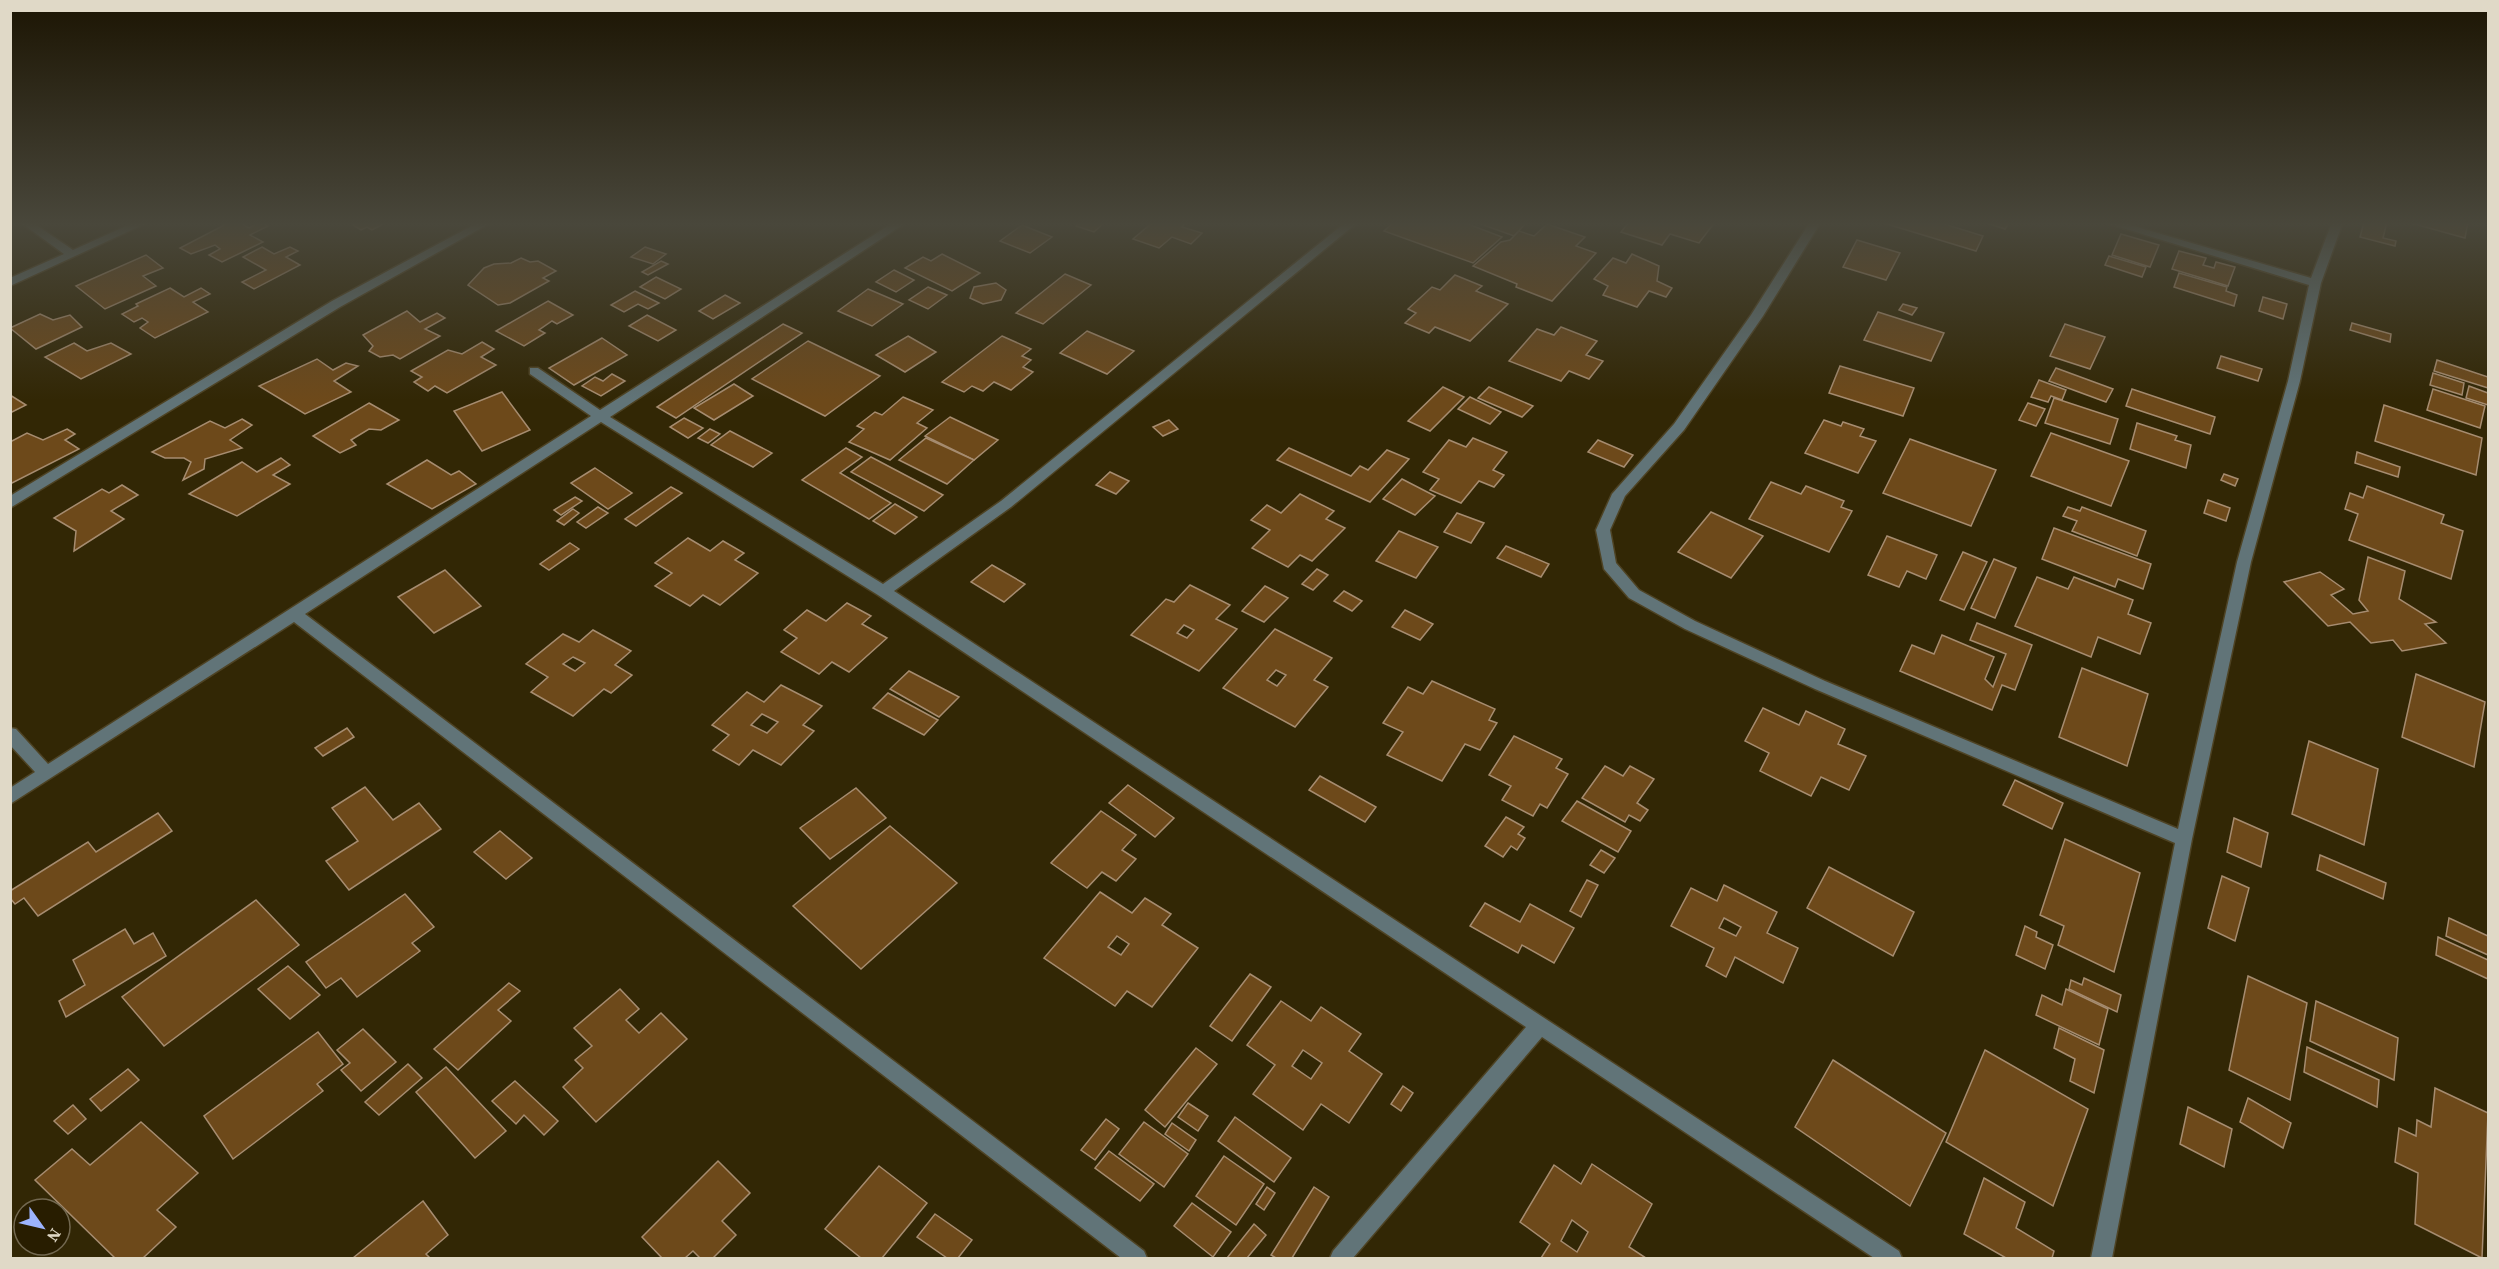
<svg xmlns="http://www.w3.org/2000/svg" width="2499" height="1269" font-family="'Source Serif 4',serif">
<rect width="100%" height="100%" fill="#322705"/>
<!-- building -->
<g fill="#6d491a" stroke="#a68c70" stroke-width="1.5" fill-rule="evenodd">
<path d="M230,222H239L249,228L259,222L268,226L250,235L263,242L222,262L209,255L220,249L215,245L191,254L180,248Z"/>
<path d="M360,222H387L372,230L367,227L361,230L353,225Z"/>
<path d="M1081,222H1105L1094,232L1076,226Z"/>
<path d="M1153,222H1187L1182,227L1202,233L1191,244L1172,237L1159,248L1133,239Z"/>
<path d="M1394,222H1463L1502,237L1473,263L1384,231Z"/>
<path d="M1475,222H1527L1514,236Z"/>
<path d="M1629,222H1715L1699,243L1670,234L1662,245L1621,232Z"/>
<path d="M1880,222H1938L1983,236L1976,251Z"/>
<path d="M1984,222H2010L2005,229Z"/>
<path d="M2364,222H2387L2383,238L2396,241L2395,246L2360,237Z"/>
<path d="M2407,222H2468L2465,238Z"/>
<path d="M1547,224L1585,237L1576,246L1596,253L1552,301L1516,287L1517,284L1473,266L1501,242L1510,240L1519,231L1534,236Z"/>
<path d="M1022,225L1052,237L1030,253L1000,241Z"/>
<path d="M2121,234L2159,245L2150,267L2112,255Z"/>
<path d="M1857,240L1900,253L1886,280L1843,267Z"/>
<path d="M262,247L274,254L290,247L298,251L286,257L300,265L254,289L242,282L266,270L243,257Z"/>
<path d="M645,247L666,254L653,264L631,257Z"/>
<path d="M2179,251L2206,258L2203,265L2214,268L2216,262L2235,267L2228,286L2172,269Z"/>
<path d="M942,254L980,273L952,291L905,268L923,257L931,261Z"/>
<path d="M1632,254L1659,266L1657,281L1672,288L1666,297L1649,291L1637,307L1603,295L1608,286L1594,279L1613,258L1626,263Z"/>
<path d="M146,255L163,268L143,276L156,286L105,309L76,286Z"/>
<path d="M2109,256L2146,267L2142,277L2105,265Z"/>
<path d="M521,258L530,262L538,261L556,271L543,278L549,281L510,303L498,305L468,285L484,268L494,264L511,263Z"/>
<path d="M661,261L668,264L648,275L642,272Z"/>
<path d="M894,270L914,280L896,292L876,282Z"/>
<path d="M2179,273L2227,287L2226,291L2237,295L2234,306L2174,287Z"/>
<path d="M1065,274L1091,285L1043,324L1016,313Z"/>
<path d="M1455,275L1482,286L1476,291L1508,304L1470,341L1435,327L1429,333L1405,323L1416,313L1408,309L1432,287L1440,290Z"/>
<path d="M656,277L681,289L665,299L640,287Z"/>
<path d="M996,283L1006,290L1001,300L983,304L970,298L974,287Z"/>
<path d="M928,287L947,295L928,309L909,300Z"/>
<path d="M170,288L184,297L201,288L210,294L193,302L208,312L155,338L140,328L148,322L142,318L134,322L122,314L138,306L136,304Z"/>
<path d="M868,289L903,304L872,326L838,311Z"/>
<path d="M635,291L659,303L648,309L638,304L624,312L611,305Z"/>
<path d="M725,295L740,303L713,319L699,311Z"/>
<path d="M2263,297L2287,304L2283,319L2259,311Z"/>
<path d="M548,301L573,315L557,324L552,321L539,330L545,333L524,346L496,331Z"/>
<path d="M1903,304L1917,308L1912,315L1899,310Z"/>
<path d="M407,311L420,322L437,313L445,318L425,329L440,336L400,359L393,355L380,357L369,351L373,346L363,335Z"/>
<path d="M1878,312L1944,333L1931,361L1864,340Z"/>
<path d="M40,314L53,320L70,315L82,327L36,349L10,328Z"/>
<path d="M647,315L676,330L658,341L629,326Z"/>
<path d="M2352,323L2391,334L2390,342L2350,330Z"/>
<path d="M783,324L802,333L676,418L657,407Z"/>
<path d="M2065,324L2105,337L2090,369L2050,356Z"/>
<path d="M1561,327L1597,341L1586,355L1603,361L1589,379L1569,371L1561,381L1509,361L1537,329L1554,335Z"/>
<path d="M1087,331L1134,351L1107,374L1060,353Z"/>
<path d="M908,336L936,352L905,372L876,355Z"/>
<path d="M1002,336L1031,349L1022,356L1031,360L1023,367L1033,372L1011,390L994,382L983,391L972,386L964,392L942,382Z"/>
<path d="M602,338L627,355L574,385L549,368Z"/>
<path d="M808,341L880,376L825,416L752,379Z"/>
<path d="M482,342L494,349L481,357L496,365L447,393L435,386L428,391L414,382L422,377L411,371L448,350L462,354Z"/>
<path d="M74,343L87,351L111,343L131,354L81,379L45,357Z"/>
<path d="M2221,356L2262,369L2258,381L2217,368Z"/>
<path d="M317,359L333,370L346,363L358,366L334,381L351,392L305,414L259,386Z"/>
<path d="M2437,360L2488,377V388L2434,371Z"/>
<path d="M1840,366L1914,388L1903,416L1829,393Z"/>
<path d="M2056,368L2113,389L2106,402L2049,381Z"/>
<path d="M2433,373L2464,383L2462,395L2430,385Z"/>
<path d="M612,374L625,381L601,396L582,386L595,377L603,381Z"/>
<path d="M2039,380L2066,390L2062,400L2051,396L2048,402L2031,397Z"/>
<path d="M734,384L753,396L714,420L694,408Z"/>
<path d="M2469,386L2488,393V405L2466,398Z"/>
<path d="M1443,387L1464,397L1430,431L1408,421Z"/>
<path d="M1489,387L1533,406L1522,417L1478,398Z"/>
<path d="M2132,389L2215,417L2210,434L2126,406Z"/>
<path d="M2433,389L2485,406L2480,428L2427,410Z"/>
<path d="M502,392L530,430L482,451L454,411Z"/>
<path d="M10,395L26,405L10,413Z"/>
<path d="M903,397L933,410L917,423L927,428L890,460L849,442L864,429L857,426L875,412L882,415Z"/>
<path d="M1470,397L1501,412L1490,424L1458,409Z"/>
<path d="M2054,398L2118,419L2110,444L2045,423Z"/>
<path d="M369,403L399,420L381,430L369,429L351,440L356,445L340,453L313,436Z"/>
<path d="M2028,403L2045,409L2036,426L2019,420Z"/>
<path d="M2384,405L2482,438L2476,475L2375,441Z"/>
<path d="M950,417L998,440L974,460L925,436Z"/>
<path d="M684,418L703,428L688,438L670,427Z"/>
<path d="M242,419L252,425L230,440L242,448L205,459L204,469L183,480L191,462L184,458H165L152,452L210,421L225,428Z"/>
<path d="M1169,420L1178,429L1163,436L1153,427Z"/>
<path d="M1824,420L1841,426L1843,422L1864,429L1860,436L1876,441L1858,473L1805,453Z"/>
<path d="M2137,423L2177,436L2175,440L2191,445L2186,468L2130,449Z"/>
<path d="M67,429L75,434L65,440L79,449L10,484V442L27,433L43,440Z"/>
<path d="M710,429L720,434L708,443L698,438Z"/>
<path d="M730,431L772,453L753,467L711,445Z"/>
<path d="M2051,433L2129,461L2111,506L2031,476Z"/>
<path d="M926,438L974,460L947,484L899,460Z"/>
<path d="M1473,438L1507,452L1493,470L1504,475L1494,487L1479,481L1461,503L1430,490L1439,479L1423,472L1449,440L1466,447Z"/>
<path d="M1910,439L1996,470L1971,526L1883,493Z"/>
<path d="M1598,440L1633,455L1624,467L1588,452Z"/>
<path d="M846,448L862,457L840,473L891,503L869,519L802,480Z"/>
<path d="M1289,448L1351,476L1360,466L1368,470L1387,450L1409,459L1370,502L1277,460Z"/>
<path d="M2357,452L2400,467L2398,477L2355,463Z"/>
<path d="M871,457L943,495L924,511L851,472Z"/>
<path d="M281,458L290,465L273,475L290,484L237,516L189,494L242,462L257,472Z"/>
<path d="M427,460L451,475L459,471L476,484L432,509L387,484Z"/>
<path d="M595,468L632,493L608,509L571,483Z"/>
<path d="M1110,472L1129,481L1116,494L1096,485Z"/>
<path d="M2224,474L2238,479L2235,486L2221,480Z"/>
<path d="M1402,479L1435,496L1415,515L1383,499Z"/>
<path d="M1771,482L1801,494L1806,486L1844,501L1841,507L1852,511L1829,552L1749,519Z"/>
<path d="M122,485L138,495L111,511L124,519L74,551L76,531L54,518L102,489L109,493Z"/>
<path d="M2367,486L2444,515L2441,523L2463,531L2451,579L2349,540L2358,514L2345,509L2350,493L2363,498Z"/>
<path d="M671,487L682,493L636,526L625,519Z"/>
<path d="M1300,494L1334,511L1326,519L1345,528L1312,561L1300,555L1288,567L1252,548L1270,530L1251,520L1267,505L1281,513Z"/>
<path d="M575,497L582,501L561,515L554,510Z"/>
<path d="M2208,500L2230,508L2226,521L2204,513Z"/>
<path d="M895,504L917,517L895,534L873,521Z"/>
<path d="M598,507L608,513L586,528L577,522Z"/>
<path d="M2068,507L2080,511L2082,507L2146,531L2137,556L2072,531L2077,521L2063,516Z"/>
<path d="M573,509L579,513L564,525L557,521Z"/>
<path d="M1711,512L1763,536L1731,578L1678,552Z"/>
<path d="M1457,513L1484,523L1471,543L1444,532Z"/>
<path d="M2054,528L2151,564L2143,589L2118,579L2115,587L2042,559Z"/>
<path d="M1399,531L1438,547L1416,578L1376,561Z"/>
<path d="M1887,536L1937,555L1926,579L1907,571L1899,587L1868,575Z"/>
<path d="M688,538L710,551L723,541L744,553L735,560L758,573L720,605L703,595L690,606L655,586L672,573L655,563Z"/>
<path d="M570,543L579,549L549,570L540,564Z"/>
<path d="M1506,546L1549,564L1541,577L1497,558Z"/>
<path d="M1963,552L1987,562L1964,610L1940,600Z"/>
<path d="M2368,557L2405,571L2399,599L2436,622L2425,624L2446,643L2402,651L2393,640L2371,643L2350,622L2328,626L2284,582L2320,572L2344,589L2331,595L2353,614L2368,611L2359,600Z"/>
<path d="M1994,559L2016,568L1995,618L1971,608Z"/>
<path d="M992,565L1025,584L1004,602L971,582Z"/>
<path d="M1317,569L1328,575L1313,590L1302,584Z"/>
<path d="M445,570L481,606L434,633L398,597Z"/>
<path d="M2037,577L2068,589L2074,577L2133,600L2128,614L2151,623L2140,654L2098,637L2091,657L2015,626Z"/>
<path d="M1190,585L1230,605L1216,619L1237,629L1199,671L1131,635L1166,599L1174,602ZM1184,625L1194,630L1187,638L1177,633Z"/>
<path d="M1265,586L1288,598L1264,622L1242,611Z"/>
<path d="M1344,591L1362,601L1352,611L1334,601Z"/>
<path d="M847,603L871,616L862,624L887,638L849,672L832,662L819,674L781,652L797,638L784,630L807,610L826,621Z"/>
<path d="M1405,610L1433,624L1420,640L1392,627Z"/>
<path d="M1977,623L2032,645L2015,690L2002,685L1992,710L1900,671L1912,645L1934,654L1942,635L1994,657L1985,679L1993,687L2006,654L1970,640Z"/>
<path d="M1275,629L1332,658L1314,680L1328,687L1295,727L1223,688ZM1276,670L1286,675L1277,686L1267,680Z"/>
<path d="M593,630L631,651L615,665L632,675L611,693L604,689L573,716L531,692L548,677L526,664L563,634L579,642ZM573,657L585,663L575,671L563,664Z"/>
<path d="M2082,668L2148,694L2127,766L2059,737Z"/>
<path d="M909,671L959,697L939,717L890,689Z"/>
<path d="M2416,674L2485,702L2474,767L2402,737Z"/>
<path d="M1432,681L1495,709L1489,720L1497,723L1480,750L1465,744L1442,781L1387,755L1403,732L1383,723L1408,687L1423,694Z"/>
<path d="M781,685L822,706L803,725L814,731L781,765L753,750L739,765L713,750L729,735L712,725L747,692L764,702ZM762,714L778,722L767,733L751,725Z"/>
<path d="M888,693L938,720L924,735L873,708Z"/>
<path d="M1763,708L1799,725L1806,711L1845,729L1838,744L1866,756L1849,790L1821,777L1811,796L1760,771L1769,753L1745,741Z"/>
<path d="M347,728L354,737L323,756L315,748Z"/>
<path d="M1514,736L1562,759L1556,768L1568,774L1547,808L1540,804L1533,816L1502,800L1511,786L1489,775Z"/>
<path d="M2309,741L2378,769L2364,845L2292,814Z"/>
<path d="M1605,766L1623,776L1630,766L1654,779L1637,803L1648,810L1640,821L1629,815L1625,822L1582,798Z"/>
<path d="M1320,776L1376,807L1365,822L1309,790Z"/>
<path d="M2015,780L2063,803L2052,829L2003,805Z"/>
<path d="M1128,785L1174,818L1155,837L1109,803Z"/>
<path d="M365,787L393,820L419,803L441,829L349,890L326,861L358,841L332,808Z"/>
<path d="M856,788L886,818L830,859L800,828Z"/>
<path d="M1577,801L1631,831L1618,852L1562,821Z"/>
<path d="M1101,811L1136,835L1122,850L1136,859L1116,881L1102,872L1087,888L1051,863Z"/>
<path d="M158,813L172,831L38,916L24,898L15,904L10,898V891L88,842L96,852Z"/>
<path d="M1506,817L1524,827L1518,834L1525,838L1517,850L1511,846L1503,857L1485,846Z"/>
<path d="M2234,818L2268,833L2261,867L2227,852Z"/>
<path d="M890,826L957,883L861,969L793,906Z"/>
<path d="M500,831L532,858L506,879L474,852Z"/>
<path d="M2065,839L2140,873L2114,972L2058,945L2064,926L2040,915Z"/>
<path d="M1601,850L1615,858L1604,873L1590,865Z"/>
<path d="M2320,855L2386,883L2383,899L2317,870Z"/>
<path d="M1829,867L1914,912L1893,956L1807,908Z"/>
<path d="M2222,876L2249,888L2235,941L2208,928Z"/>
<path d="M1587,880L1598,885L1581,917L1570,911Z"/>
<path d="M1724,885L1777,912L1767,933L1798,948L1783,983L1735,957L1726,977L1706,966L1714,948L1671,926L1691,888L1717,901ZM1724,918L1741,927L1736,936L1719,928Z"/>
<path d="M1100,892L1132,913L1145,898L1171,914L1162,925L1198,948L1152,1007L1127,991L1115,1006L1044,958ZM1117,936L1129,944L1121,955L1108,947Z"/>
<path d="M405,894L434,927L412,943L420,951L357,997L341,978L326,988L306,962Z"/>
<path d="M256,900L299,945L164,1046L122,997Z"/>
<path d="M1485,903L1520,922L1530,904L1574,928L1554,963L1522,945L1518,953L1470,926Z"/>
<path d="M2449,918L2488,936V955L2446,936Z"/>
<path d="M2025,926L2037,932L2036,937L2053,945L2045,969L2016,955Z"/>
<path d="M125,929L134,944L153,933L166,956L66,1017L59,1001L85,985L73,960Z"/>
<path d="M2438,937L2488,960V979L2436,955Z"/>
<path d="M288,966L320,995L290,1019L258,989Z"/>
<path d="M1250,974L1271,987L1232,1041L1210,1026Z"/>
<path d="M2248,976L2307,1003L2290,1100L2229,1070Z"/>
<path d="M2084,978L2121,995L2117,1012L2069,989L2071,980L2082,985Z"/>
<path d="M509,983L520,991L498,1010L511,1021L458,1070L434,1049Z"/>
<path d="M620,989L639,1009L626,1020L639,1033L661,1013L687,1039L596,1122L563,1087L583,1068L575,1060L592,1046L574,1028Z"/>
<path d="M2066,989L2108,1009L2099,1045L2036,1015L2042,995L2062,1005Z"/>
<path d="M1281,1001L1311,1021L1321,1007L1361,1034L1349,1051L1382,1074L1349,1123L1321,1104L1303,1130L1253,1094L1275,1065L1247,1045ZM1303,1050L1322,1063L1311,1079L1292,1066Z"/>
<path d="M2316,1001L2398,1038L2394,1080L2310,1041Z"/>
<path d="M2059,1028L2104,1050L2094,1093L2070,1081L2075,1059L2054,1048Z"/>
<path d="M363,1029L396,1062L361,1091L341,1070L350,1063L337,1050Z"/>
<path d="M318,1032L343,1064L317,1084L323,1091L233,1159L204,1116Z"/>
<path d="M2307,1047L2379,1080L2377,1107L2304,1072Z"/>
<path d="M1196,1048L1217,1064L1165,1127L1145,1110Z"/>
<path d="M1985,1050L2088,1109L2053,1206L1946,1142Z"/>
<path d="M1833,1060L1946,1133L1910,1206L1795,1127Z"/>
<path d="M408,1064L422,1078L379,1115L365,1102Z"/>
<path d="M446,1067L506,1131L475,1158L416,1092Z"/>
<path d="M128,1069L139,1080L101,1111L90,1099Z"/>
<path d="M515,1081L558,1121L544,1135L524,1115L516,1124L492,1101Z"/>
<path d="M1403,1086L1413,1093L1401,1111L1391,1104Z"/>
<path d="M2435,1088L2488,1113L2482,1258L2415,1224L2418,1173L2395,1162L2399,1128L2416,1136L2417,1120L2431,1127Z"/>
<path d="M2248,1098L2291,1123L2283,1148L2240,1122Z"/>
<path d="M1188,1103L1208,1116L1198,1131L1178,1117Z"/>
<path d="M73,1105L86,1119L68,1134L54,1121Z"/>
<path d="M2188,1107L2232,1129L2224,1167L2180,1144Z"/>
<path d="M1235,1117L1291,1158L1274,1182L1218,1141Z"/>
<path d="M1106,1119L1119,1129L1095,1160L1081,1150Z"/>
<path d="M141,1122L198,1173L157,1210L176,1227L143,1258H115L35,1180L72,1149L90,1165Z"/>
<path d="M1144,1122L1188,1154L1164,1187L1119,1154Z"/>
<path d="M1172,1123L1196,1140L1189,1151L1165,1134Z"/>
<path d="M1109,1151L1154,1184L1140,1201L1095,1168Z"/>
<path d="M1224,1156L1264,1184L1236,1225L1196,1196Z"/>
<path d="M718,1161L750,1193L722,1221L736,1235L713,1258H700L693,1251L685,1258H662L642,1237Z"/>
<path d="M1592,1164L1652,1204L1629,1247L1646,1258H1541L1550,1244L1520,1222L1554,1165L1581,1184ZM1572,1220L1588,1232L1577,1252L1561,1241Z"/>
<path d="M879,1166L927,1203L882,1258H861L825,1229Z"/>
<path d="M1984,1178L2025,1202L2016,1228L2054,1251L2052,1258H2006L1964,1234Z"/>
<path d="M1267,1187L1275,1193L1264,1210L1256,1204Z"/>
<path d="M1314,1187L1329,1197L1292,1258H1276L1271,1255Z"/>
<path d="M423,1201L448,1235L426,1254L430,1258H353Z"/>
<path d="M1192,1203L1231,1232L1213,1257L1174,1226Z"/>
<path d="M935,1214L972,1240L958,1258H947L917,1237Z"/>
<path d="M1254,1224L1266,1235L1247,1258H1227Z"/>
</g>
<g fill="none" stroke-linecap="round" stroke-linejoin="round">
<!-- minor casing -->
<g stroke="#4e4324" stroke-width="3">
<g id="minor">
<path d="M20,222H32L73,250L135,222H149L10,286V278L64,254Z"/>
<path d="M479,222H492L340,307L10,508V496L332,301Z"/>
<path d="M894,222H907L610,417L883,584L1001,501L1346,222H1358L1011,507L894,591L1899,1251L1902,1258H1874L1542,1037L1353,1258H1330L1333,1251L1526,1027L878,595L601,422L305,614L1144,1251L1147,1258H1121L294,622L10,804V788L35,772L10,745V728L16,729L48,764L591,416L530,374V368H538L600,410Z"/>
<path d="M1810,222H1821L1763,316L1684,430L1625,496L1610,530L1616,563L1639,590L1695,621L1825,681L2178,829L2237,562L2288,381L2309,285L2103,222H2120L2311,278L2332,222H2343L2321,283L2300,381L2251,562L2192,839L2112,1258H2091L2175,843L1815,689L1685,629L1629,598L1604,569L1596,530L1612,494L1674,424L1751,315Z"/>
</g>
</g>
<!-- minor -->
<use href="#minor" fill="#617478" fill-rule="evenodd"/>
</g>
<!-- sky -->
<linearGradient id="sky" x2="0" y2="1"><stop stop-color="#1c1503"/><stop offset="0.56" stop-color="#49473b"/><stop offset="1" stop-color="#49473b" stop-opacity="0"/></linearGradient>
<rect width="2499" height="400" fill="url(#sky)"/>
<!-- border -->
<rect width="2499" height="1269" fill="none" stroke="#e0d9c7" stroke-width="24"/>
<!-- north arrow -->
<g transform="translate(42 1227) rotate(124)"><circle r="28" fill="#281d00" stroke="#726850" stroke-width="1.5"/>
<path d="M0-4.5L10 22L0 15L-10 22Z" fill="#9db4fd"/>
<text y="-9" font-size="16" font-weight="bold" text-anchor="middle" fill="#e0d9c7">N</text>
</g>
</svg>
